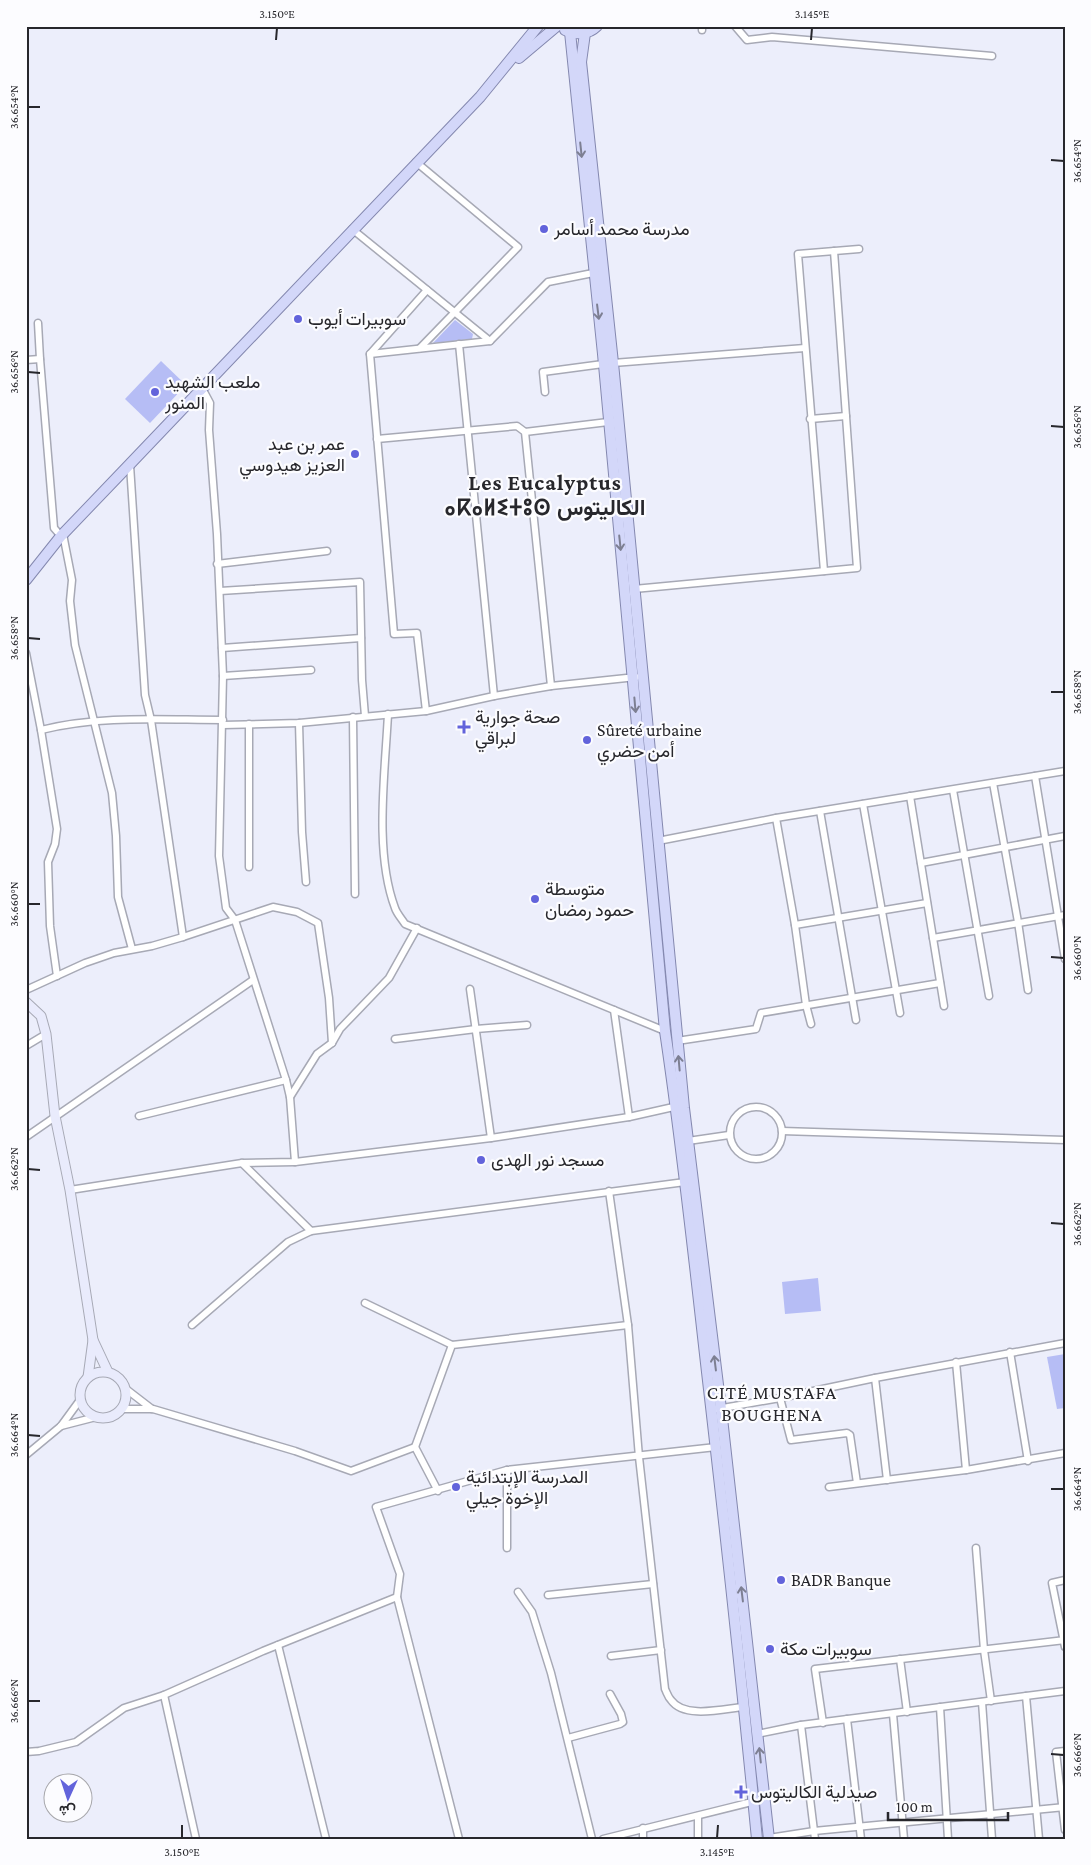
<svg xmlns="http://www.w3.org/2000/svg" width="1091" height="1865" font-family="'Crimson Pro',Vazirmatn,'Noto Sans Tifinagh',serif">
<rect width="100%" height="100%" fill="#eceefb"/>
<!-- green -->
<g fill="#b6bdf5">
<path d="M455,320L473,334L472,339L433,343Z"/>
<path d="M161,361L186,385L150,423L125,399Z"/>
<path d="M818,1278L821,1311L785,1314L782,1282Z"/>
<path d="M1065,1354V1408L1057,1409L1047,1357Z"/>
</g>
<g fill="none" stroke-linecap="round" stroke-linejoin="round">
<!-- street casing -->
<g stroke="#a7a9b5" stroke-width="9">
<g id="street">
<path d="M702,26V30"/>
<path d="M735,26L747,40L772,37L992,56"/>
<path d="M416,162L518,247L420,348"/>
<path d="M352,229L490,341"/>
<path d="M38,323L40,359L54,528L61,536"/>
<path d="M459,344L494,696"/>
<path d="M370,354L490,341L548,282L593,273"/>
<path d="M26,360L40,359"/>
<path d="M613,363L805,348"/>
<path d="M202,388L210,403L209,430L217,534L223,676L219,856L226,908L235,920L286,1080L290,1097L295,1162"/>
<path d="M545,392L543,372L603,364"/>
<path d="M810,419L846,416"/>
<path d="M525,432L608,422"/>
<path d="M377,439L517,426L525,432L551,686"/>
<path d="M130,465L145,695L151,720L183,937"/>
<path d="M63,534L72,580L70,601L75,645L112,793L116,836L118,897L132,949"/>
<path d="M217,564L327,551"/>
<path d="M824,571L798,254L859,249"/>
<path d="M634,589L857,568L834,251"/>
<path d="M220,591L360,582L362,680L365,716"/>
<path d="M222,648L361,638"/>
<path d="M26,653L41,730L57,829L55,844L48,862L50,926L57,976"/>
<path d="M223,676L311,670"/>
<path d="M426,711L417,633L394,634L370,354L427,290"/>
<path d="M388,714C385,774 374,852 395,908C397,914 402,919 405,924L665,1031"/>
<path d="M353,717L355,894"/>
<path d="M299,723L302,832L306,882"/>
<path d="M223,725L299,723L426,711L494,696L551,686L636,677"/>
<path d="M41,730C100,715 163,720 223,720"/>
<path d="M1035,776L1065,959"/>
<path d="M993,783L1018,922L1028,990"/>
<path d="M953,790L989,996"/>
<path d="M910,796L944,1006"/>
<path d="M863,804L900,1013"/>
<path d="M820,811L856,1020"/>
<path d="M776,818L795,925L806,1005L811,1024"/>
<path d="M658,841L776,818L1065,771"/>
<path d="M921,863L1065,836"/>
<path d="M249,867V724"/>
<path d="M795,925L927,903"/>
<path d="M933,938L1065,915"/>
<path d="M470,989L491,1138"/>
<path d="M26,990L85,963L114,953L152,946L183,937L273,907L297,912L318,923L329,998L332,1043"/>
<path d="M614,1010L629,1117"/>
<path d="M395,1039L476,1029L527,1025"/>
<path d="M677,1041L756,1029L761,1013L940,983"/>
<path d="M26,1046L46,1034"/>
<path d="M290,1097L317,1054L332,1043L340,1029L389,978L417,928"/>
<circle cx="756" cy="1133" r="26"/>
<path d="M139,1116L286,1080"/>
<path d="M782,1131L1065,1140"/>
<path d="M26,1137L253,980"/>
<path d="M688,1141L729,1135"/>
<path d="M242,1163L311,1231"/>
<path d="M70,1190L242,1163L295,1162L491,1138L629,1117L678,1106"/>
<path d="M609,1191L628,1325L639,1457L665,1689C667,1693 668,1697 671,1700C684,1719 723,1709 743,1707"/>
<path d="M365,1303L452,1345"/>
<path d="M192,1325L288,1242L311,1231L685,1182"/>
<path d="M1010,1352L1028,1461"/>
<path d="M956,1362L966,1470"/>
<path d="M875,1378L887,1480"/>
<path d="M126,1389L152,1409"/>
<path d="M780,1398L791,1440L847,1433L850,1435L857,1483"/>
<path d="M122,1409H153L295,1451L351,1471L415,1447L438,1491"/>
<path d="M717,1409L780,1398L875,1378L1065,1343"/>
<path d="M61,1426L96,1417"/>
<path d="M415,1447L452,1345L628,1325"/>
<path d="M26,1455L61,1426L80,1400"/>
<path d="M507,1470V1548"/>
<path d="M829,1487L966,1470L1065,1453"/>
<path d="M976,1548L984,1650L991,1701"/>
<path d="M1065,1580L1052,1583L1065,1647"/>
<path d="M518,1592L532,1612L551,1673L592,1839"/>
<path d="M548,1595L653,1584"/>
<path d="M278,1645L326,1839"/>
<path d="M611,1656L661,1650"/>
<path d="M900,1659L907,1712"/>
<path d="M164,1695L196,1839"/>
<path d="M1026,1696L1039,1839"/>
<path d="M982,1702L992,1839"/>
<path d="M940,1707L948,1839"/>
<path d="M893,1714L904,1839"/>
<path d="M847,1719L861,1839"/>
<path d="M823,1723L815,1669L1065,1640"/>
<path d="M801,1725L815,1839"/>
<path d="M757,1734L801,1725L1065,1691"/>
<path d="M568,1738L620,1724L623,1722L621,1714L610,1694"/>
<path d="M1065,1751L1056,1752L1065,1830"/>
<path d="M26,1752L39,1751L76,1742L124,1708L164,1695L263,1651L397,1597"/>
<path d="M698,1816V1839"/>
<path d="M769,1838L814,1831L1065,1807"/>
<path d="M459,1839L397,1597L400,1574L376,1507L507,1470L716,1447"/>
<path d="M603,1839L764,1799"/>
<path d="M643,1839V1828"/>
</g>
</g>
<!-- secondary casing -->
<g stroke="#a7a9b5" stroke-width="11">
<g id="secondary">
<path d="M26,1002L41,1016L46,1034L55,1116L70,1190L93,1340L108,1372"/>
<circle cx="103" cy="1395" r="23"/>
<path d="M88,1377L93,1340"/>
</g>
</g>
<!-- primary casing -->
<g stroke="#8488af" stroke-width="12">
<g id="primary">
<path d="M565,30C575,35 588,35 597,26"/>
<path d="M570,32L603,354L665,1031C682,1144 694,1258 707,1372C725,1527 742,1683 757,1839"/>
<path d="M585,33L581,62L613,363L684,1108L721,1409L769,1839"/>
<path d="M519,58L557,26"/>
<path d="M26,580L61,536L130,464L480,97L538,26"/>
</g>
</g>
<!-- street -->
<use href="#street" stroke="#fff" stroke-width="6"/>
<!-- secondary -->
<use href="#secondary" stroke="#e9ebfc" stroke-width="9"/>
<!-- primary -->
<use href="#primary" stroke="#d3d7f9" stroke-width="10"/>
</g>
<!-- one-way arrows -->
<defs><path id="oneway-shaft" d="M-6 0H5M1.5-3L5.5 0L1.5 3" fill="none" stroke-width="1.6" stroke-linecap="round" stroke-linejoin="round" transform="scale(1.25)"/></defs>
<g stroke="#7d7f92">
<use href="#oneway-shaft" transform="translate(581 150) rotate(84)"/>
<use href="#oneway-shaft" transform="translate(598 312) rotate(83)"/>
<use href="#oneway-shaft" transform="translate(620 543) rotate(84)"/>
<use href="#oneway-shaft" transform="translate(635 705) rotate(85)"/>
<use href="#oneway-shaft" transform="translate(679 1063) rotate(-95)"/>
<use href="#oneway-shaft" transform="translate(715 1363) rotate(-97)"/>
<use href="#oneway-shaft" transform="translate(742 1594) rotate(-97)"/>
<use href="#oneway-shaft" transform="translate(760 1755) rotate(-96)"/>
</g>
<!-- ticks -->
<path fill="none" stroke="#27272c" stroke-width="2" d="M276,40L277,28M811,40L812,28M28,107H40M1051,160L1064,161M28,372L40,373M1051,426L1064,427M28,638L40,639M1051,692H1064M28,904H40M1051,957L1064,958M28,1169L40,1170M1051,1223L1064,1224M28,1435L40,1436M1051,1489H1064M28,1701H40M1051,1754L1064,1755M182,1838V1825M717,1838L718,1825"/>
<!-- markers -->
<g fill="#6263db" stroke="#fcfcff" stroke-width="2">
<circle cx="544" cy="229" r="5"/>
<circle cx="298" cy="319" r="5"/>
<circle cx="155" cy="392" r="5"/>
<circle cx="355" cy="454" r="5"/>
<path d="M461.5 719.5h5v5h5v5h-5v5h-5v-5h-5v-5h5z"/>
<circle cx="587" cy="740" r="5"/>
<circle cx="535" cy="899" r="5"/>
<circle cx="481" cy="1160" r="5"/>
<circle cx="456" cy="1487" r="5"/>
<circle cx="781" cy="1580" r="5"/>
<circle cx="770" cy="1649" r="5"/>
<path d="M738.5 1784.5h5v5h5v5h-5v5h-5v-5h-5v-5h5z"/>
</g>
<g text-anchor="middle" stroke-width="4.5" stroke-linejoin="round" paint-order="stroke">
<!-- poi labels -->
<g font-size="18" fill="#27272c" stroke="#fcfcff" text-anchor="start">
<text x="554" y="235">مدرسة محمد أسامر</text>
<text x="308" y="325">سوبيرات أيوب</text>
<text x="165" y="388">ملعب الشهيد<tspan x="165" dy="21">المنور</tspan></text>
<text x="345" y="450" text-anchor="end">عمر بن عبد<tspan x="345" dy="21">العزيز هيدوسي</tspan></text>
<text x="475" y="723">صحة جوارية<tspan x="475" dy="21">لبراقي</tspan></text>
<text x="597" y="736">Sûreté urbaine<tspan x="597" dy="21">أمن حضري</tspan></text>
<text x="545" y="895">متوسطة<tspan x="545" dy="21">حمود رمضان</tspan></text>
<text x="491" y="1166">مسجد نور الهدى</text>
<text x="466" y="1483">المدرسة الإبتدائية<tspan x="466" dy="21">الإخوة جيلي</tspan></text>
<text x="791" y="1586">BADR Banque</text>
<text x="780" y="1655">سوبيرات مكة</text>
<text x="751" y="1798">صيدلية الكاليتوس</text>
</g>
<!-- neighbourhood labels -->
<g font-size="19" letter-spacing="1" fill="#27272c" stroke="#fcfcff">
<text x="772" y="1399">CITÉ MUSTAFA<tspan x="772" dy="22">BOUGHENA</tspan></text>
</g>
<!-- district labels -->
<g font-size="22" font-weight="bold" letter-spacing="1" fill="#27272c" stroke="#fcfcff">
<text x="545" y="490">Les Eucalyptus<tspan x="545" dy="25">ⴰⴽⴰⵍⵉⵜⵓⵙ الكاليتوس</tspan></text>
</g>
</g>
<!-- border -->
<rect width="1091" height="1865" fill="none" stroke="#fcfcff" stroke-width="55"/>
<!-- north arrow -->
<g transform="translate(68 1798) rotate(183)"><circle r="24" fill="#fcfcff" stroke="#a7a7ab"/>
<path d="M0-4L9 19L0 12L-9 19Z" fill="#6263db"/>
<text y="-8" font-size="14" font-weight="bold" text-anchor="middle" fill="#27272c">ش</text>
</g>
<!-- scale -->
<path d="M888 1812v8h120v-8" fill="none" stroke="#27272c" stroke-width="2.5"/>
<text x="896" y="1812" font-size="15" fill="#27272c" stroke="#fcfcff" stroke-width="4" paint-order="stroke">100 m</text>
<rect x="28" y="28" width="1036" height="1810" fill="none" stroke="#27272c" stroke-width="2"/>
<g font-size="12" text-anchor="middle" fill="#27272c">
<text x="277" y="18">3.150°E</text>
<text x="812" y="18">3.145°E</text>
<text transform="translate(14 107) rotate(-90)" y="4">36.654°N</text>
<text transform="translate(1077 161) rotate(-90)" y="4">36.654°N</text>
<text transform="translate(14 372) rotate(-90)" y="4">36.656°N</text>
<text transform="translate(1077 427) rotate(-90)" y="4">36.656°N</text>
<text transform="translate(14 638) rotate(-90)" y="4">36.658°N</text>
<text transform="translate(1077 692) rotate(-90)" y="4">36.658°N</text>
<text transform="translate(14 904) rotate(-90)" y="4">36.660°N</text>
<text transform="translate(1077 958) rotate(-90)" y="4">36.660°N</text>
<text transform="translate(14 1169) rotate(-90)" y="4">36.662°N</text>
<text transform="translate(1077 1224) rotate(-90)" y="4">36.662°N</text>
<text transform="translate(14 1435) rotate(-90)" y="4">36.664°N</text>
<text transform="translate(1077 1489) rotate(-90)" y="4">36.664°N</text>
<text transform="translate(14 1701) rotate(-90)" y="4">36.666°N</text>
<text transform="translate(1077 1755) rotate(-90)" y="4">36.666°N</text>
<text x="182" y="1856">3.150°E</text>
<text x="717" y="1856">3.145°E</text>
</g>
</svg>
